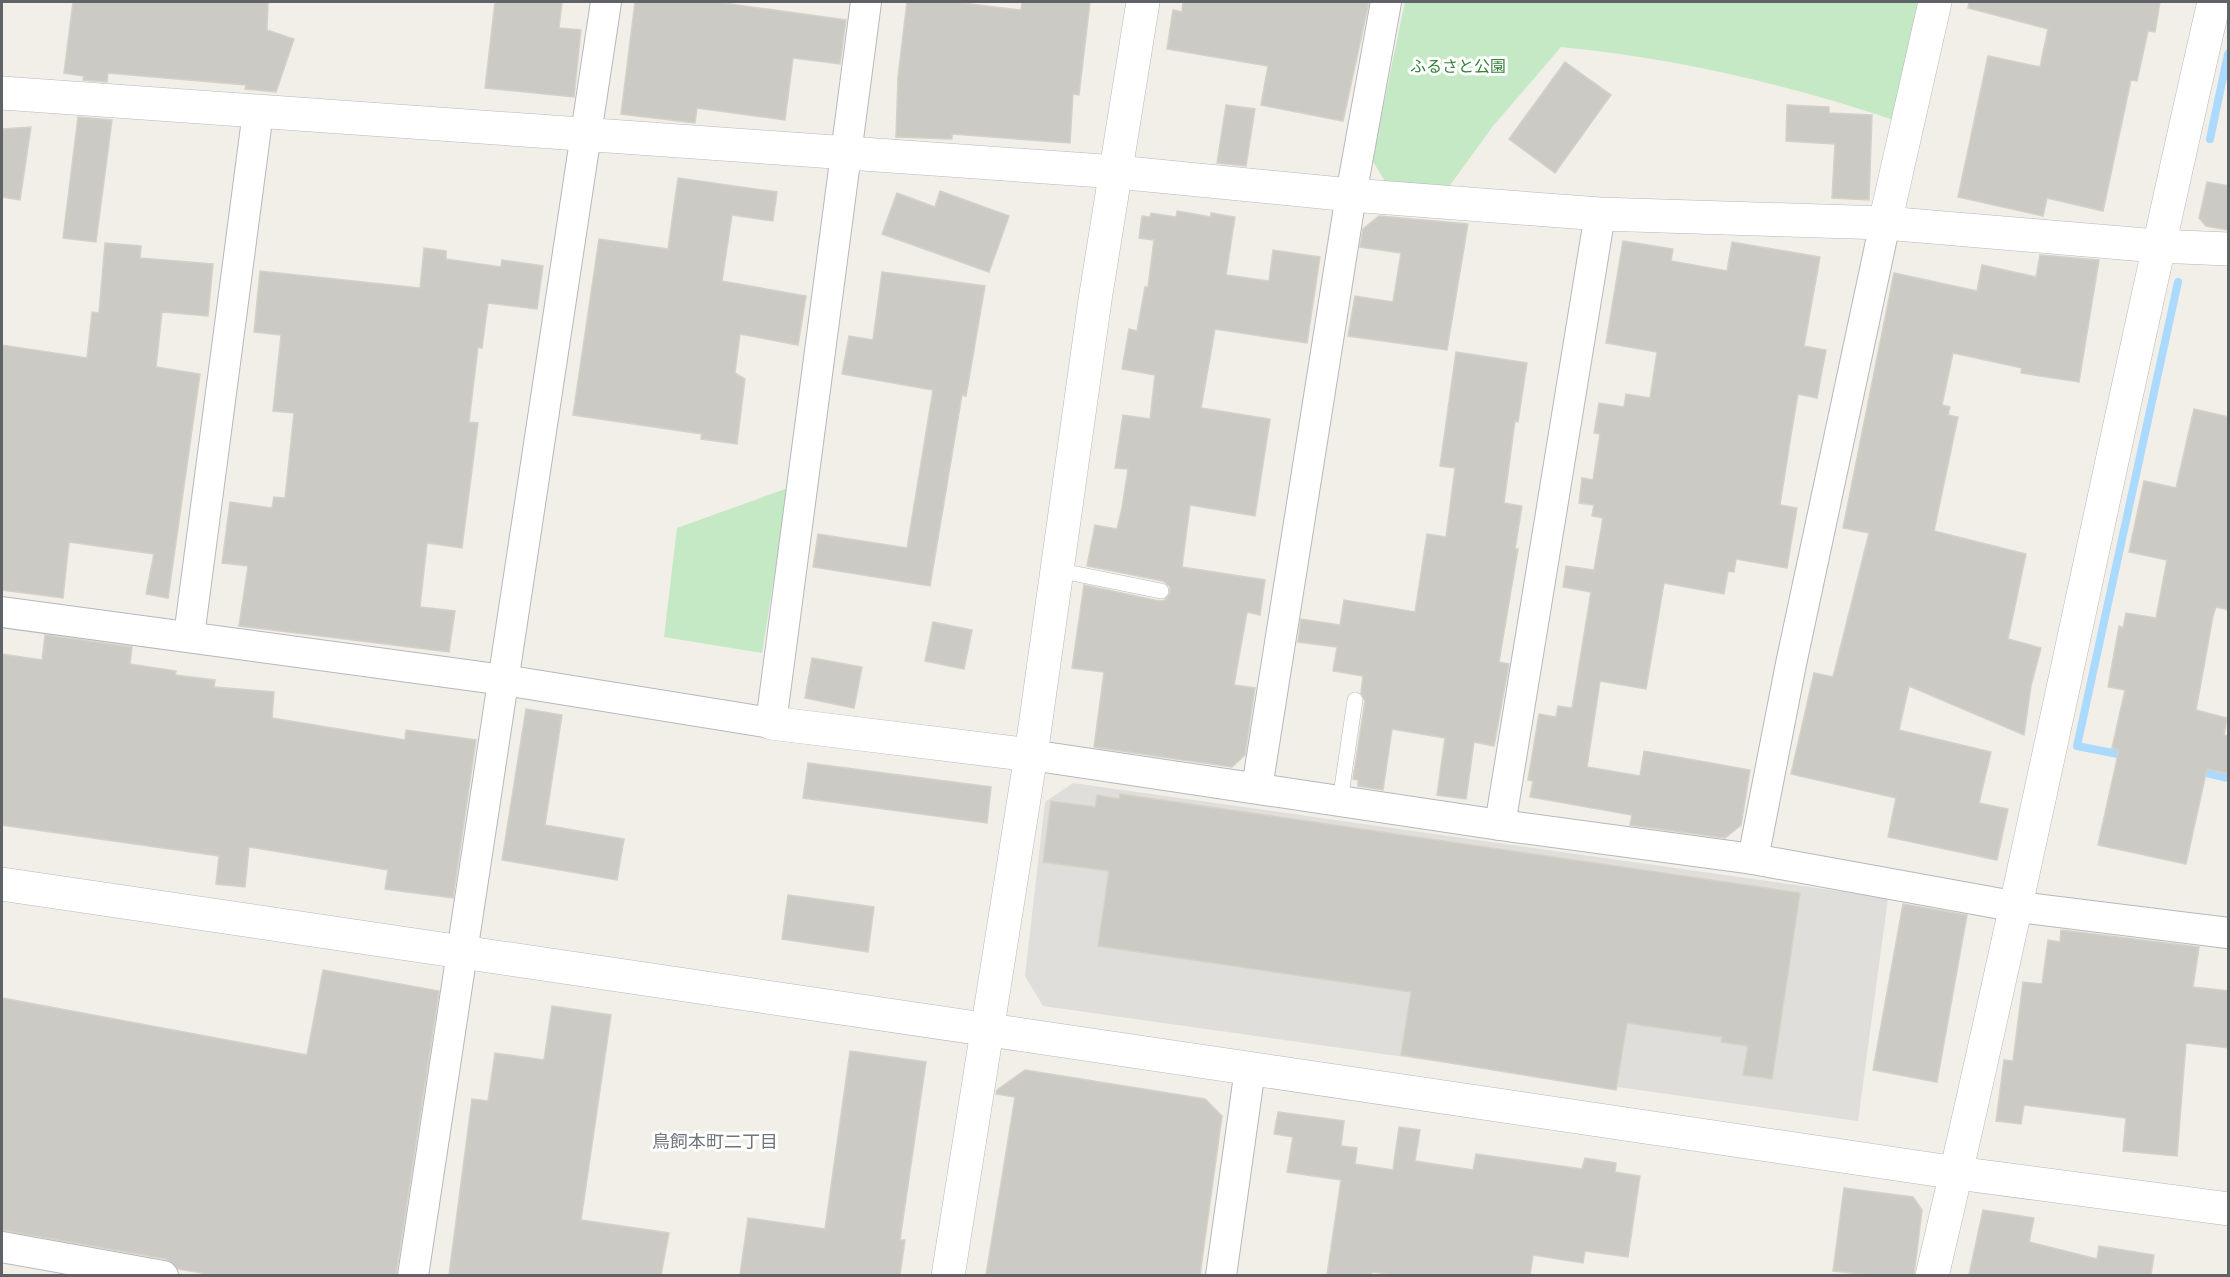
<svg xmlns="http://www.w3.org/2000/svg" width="2230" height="1277" font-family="'Varela Round','Noto Sans JP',sans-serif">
<rect width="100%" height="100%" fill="#f1efe8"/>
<!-- industrial -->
<path fill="#e0deda" d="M1073,783L1888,898L1858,1121L1043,1006L1025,976L1045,802Z"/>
<!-- green -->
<g fill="#c5e8c5">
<path d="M1405,2H1921L1894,120C1786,84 1675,58 1561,47L1493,126L1448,188L1388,186L1372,160Z"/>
<path d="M788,488L762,653L664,637L677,528Z"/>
</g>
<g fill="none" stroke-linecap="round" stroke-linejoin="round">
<!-- stream -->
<g stroke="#aadaff" stroke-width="8">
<path d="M2210,139L2228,54"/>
<path d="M2128,756L2077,746L2178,282"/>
<path d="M2198,771L2228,778"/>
</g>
</g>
<!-- building -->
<g fill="#cccac5" stroke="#d6d1c6" stroke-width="1.5">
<path d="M73,2H268L267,30L294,39L276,92L245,89L246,85L108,73L107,82L83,80L84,76L64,73Z"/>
<path d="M495,2H562L559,28L581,30L574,97L485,88Z"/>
<path d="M635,2H716L846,20L840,64L793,58L785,120L697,108L695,123L621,114Z"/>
<path d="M907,2H954L1021,10L1022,2H1090L1079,95L1073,94L1070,143L952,134V139L896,137L898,77Z"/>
<path d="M1183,2H1369L1343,121L1261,105L1268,66L1167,49L1173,10L1182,12Z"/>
<path d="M1969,2H2160L2155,32L2148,31L2137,81L2131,80L2103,211L2047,198L2043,216L1958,197L1988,56L2040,67L2048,29L1968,8Z"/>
<path d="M1565,62L1611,95L1555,173L1509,139Z"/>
<path d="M1226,105L1255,109L1246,166L1217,163Z"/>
<path d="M1787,105L1829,107V113L1872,115L1869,200L1832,198L1835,144L1786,141Z"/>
<path d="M78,117L112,120L96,242L63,238Z"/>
<path d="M31,127L20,200L2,197V129Z"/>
<path d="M678,178L777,192L773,221L732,215L722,281L806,296L798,345L740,334L735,373L745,379L737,444L701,439L702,434L573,415L599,239L668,249Z"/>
<path d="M2207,182L2229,186V230L2206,226L2199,218Z"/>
<path d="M940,191L1009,216L989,272L882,234L897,193L935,207Z"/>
<path d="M1177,211L1211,217V213L1235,217L1226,275L1269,281L1273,250L1320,257L1307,343L1215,329L1201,408L1270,419L1255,516L1190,505L1182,567L1265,580L1260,615L1247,612L1234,685L1255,688L1245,755L1232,767L1094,747L1104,672L1072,668L1084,585L1159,601L1165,600L1170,593V587L1163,581L1087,566L1095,525L1117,529L1122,508L1128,469L1115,468L1123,415L1150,419L1155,375L1122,369L1129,329L1137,331L1145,287H1148L1154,240L1139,238L1142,216L1150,217L1151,213L1176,217Z"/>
<path d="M1379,216L1468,224L1447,350L1348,336L1355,296L1393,302L1401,253L1360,247L1363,229Z"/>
<path d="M1623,241L1673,249L1671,261L1727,271L1732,242L1820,257L1804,346L1826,350L1817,398L1798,394L1791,435L1780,505L1797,508L1787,568L1736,559L1734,572L1728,571L1724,594L1664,583L1646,689L1600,681L1587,767L1640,776L1644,751L1750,770L1741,825L1725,838L1630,825L1632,815L1530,797L1533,781L1528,780L1539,714L1556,717L1558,706L1572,708L1591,592L1563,587L1566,566L1594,570L1603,518L1592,516L1594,505L1579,503L1582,478L1593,480L1600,434L1594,433L1599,403L1624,407L1626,394L1650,398L1657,352L1606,343Z"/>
<path d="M105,243L141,246L140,258L213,264L208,316L162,312L156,367L200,374L168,598L146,594L154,554L69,542L63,598L2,590V345L87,358L92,312L99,313Z"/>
<path d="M424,248L446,251V259L501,267L502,260L543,266L537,309L488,303L482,348L478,347L469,422L478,423L462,548L427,543L420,607L455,611L449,652L239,626L248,566L222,563L230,502L272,508L274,497L285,498L294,413L273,411L281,335L254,332L260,271L420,288Z"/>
<path d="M2040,255L2099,260L2079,382L2021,373L2022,368L1953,353L1942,405L1950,407L1948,415L1958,417L1934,531L2026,554L2008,639L2041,648L2031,686L2024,735L1909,686L1899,730L1991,752L1979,803L2008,809L1997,860L1888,837L1896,798L1791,774L1814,673L1833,677L1869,533L1843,528L1894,273L1977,291L1982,265L2036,277Z"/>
<path d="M882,272L985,286L966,396L962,395L930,586L813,567L818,534L907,548L933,390L842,374L849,336L873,340Z"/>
<path d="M1456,352L1527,363L1518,422L1515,421L1504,503L1522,506L1515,549H1518L1499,662L1509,664L1494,746L1474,742L1466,799L1437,795L1445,738L1392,729L1383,790L1358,786V780L1353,779L1365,701L1361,693L1363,676L1333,671L1337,647L1298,642L1301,619L1340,625L1344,600L1415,612L1427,534L1446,537L1455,468L1440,466Z"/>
<path d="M2194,409L2229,417V610L2216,607L2213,616L2196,710L2227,718L2224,735L2229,736V774L2207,769L2186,864L2098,845L2119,750L2112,748L2125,690L2108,687L2119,626L2123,628L2126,613L2156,618L2167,560L2129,552L2144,481L2176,488Z"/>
<path d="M933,622L972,630L964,669L925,661Z"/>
<path d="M45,635L132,647L130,664L176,671L175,675L215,680L214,687L274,692L272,718L405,740L406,730L476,740L453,898L385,889L388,870L249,847L245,887L216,884L219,856L2,825V654L42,660Z"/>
<path d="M812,658L862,667L854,708L805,698Z"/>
<path d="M526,709L562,715L545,825L624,839L617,880L502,860Z"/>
<path d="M808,763L991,787L987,823L803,798Z"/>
<path d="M1120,794L1800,893L1772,1079L1743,1075L1748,1046L1721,1042L1722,1037L1627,1023L1616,1090L1401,1055L1411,992L1098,946L1109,871L1043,862L1051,801L1095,807L1097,795L1119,799Z"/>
<path d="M788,895L874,907L868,952L782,939Z"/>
<path d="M1903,904L1967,915L1937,1082L1873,1070Z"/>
<path d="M2061,930L2199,947L2193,987L2229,991V1048L2186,1043L2177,1156L2123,1151L2126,1118L2024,1105L2021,1124L1996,1121L2004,1060L2013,1061L2023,982L2042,984L2048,940L2060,942Z"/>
<path d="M323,970L439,991L396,1275H213L179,1269L166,1259L2,1230V998L307,1055Z"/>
<path d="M552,1006L611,1015L581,1220L669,1233L661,1275H449L472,1099L488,1101L495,1053L544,1060Z"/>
<path d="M850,1051L926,1062L900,1240H905L900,1275H740L748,1218L825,1229Z"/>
<path d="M1025,1070L1205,1099L1222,1116L1200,1275H986L1015,1097L996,1094L997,1090Z"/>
<path d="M1278,1112L1344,1121L1341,1146L1357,1148L1355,1164L1393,1170L1399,1127L1420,1130L1415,1161L1473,1170L1476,1154L1582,1169L1585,1158L1616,1163L1615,1172L1640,1176L1628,1257L1585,1251L1583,1263L1533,1255L1530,1275H1394L1372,1272V1275H1327L1341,1180L1287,1172L1293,1137L1274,1134Z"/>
<path d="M1844,1188L1913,1197L1922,1210L1914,1275H1870L1833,1271Z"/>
<path d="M1983,1210L2034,1218L2029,1242L2097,1259L2099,1246L2154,1255L2151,1275H1969Z"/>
</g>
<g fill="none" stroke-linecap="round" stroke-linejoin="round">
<!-- service casing -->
<g stroke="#b5b8bc" stroke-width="16">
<g id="service">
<path d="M1057,570L1161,591"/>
<path d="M1340,801L1355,700"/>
</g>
</g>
<!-- minor casing -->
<g stroke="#b5b8bc" stroke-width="32">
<g id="minor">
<path d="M2,612L504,680L771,723L866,2"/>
<path d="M189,636L258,112"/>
<path d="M1031,755L1500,825L1753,859L2018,907L2228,933"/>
<path d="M1257,788L1351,195L1386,2"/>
<path d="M1500,825L1600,214"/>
<path d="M1753,859L1791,664L1885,223"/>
<path d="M2,1247L163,1276"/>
<path d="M413,1276L606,2"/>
<path d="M1221,1276L1250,1069"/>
</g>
</g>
<!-- tertiary casing -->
<g stroke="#b5b8bc" stroke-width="34">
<g id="tertiary">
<path d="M2,93L1117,172L1351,195L1600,214L1885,223L2157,246L2228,249"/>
<path d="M1885,223L1935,2"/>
<path d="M771,723L1031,755"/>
<path d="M2,884L1957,1173L2228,1209"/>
<path d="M948,1276L1031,755L1095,300L1143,2"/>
<path d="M1932,1276C2032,852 2116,425 2214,2"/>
</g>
</g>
<!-- service -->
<use href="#service" stroke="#fff" stroke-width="15"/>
<!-- minor -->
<use href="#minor" stroke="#fff" stroke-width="30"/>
<!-- tertiary -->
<use href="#tertiary" stroke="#fff" stroke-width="33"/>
</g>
<g text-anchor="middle" stroke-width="6" stroke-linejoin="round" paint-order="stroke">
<!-- park labels -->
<g font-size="16" fill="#348238" stroke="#fff">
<text x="1458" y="72">ふるさと公園</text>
</g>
<!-- neighbourhood labels -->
<g font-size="18" fill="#70757a" stroke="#fff">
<text x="715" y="1148">鳥飼本町二丁目</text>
</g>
</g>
<!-- border -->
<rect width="2230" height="1277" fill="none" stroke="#5f6368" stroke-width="6"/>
</svg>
